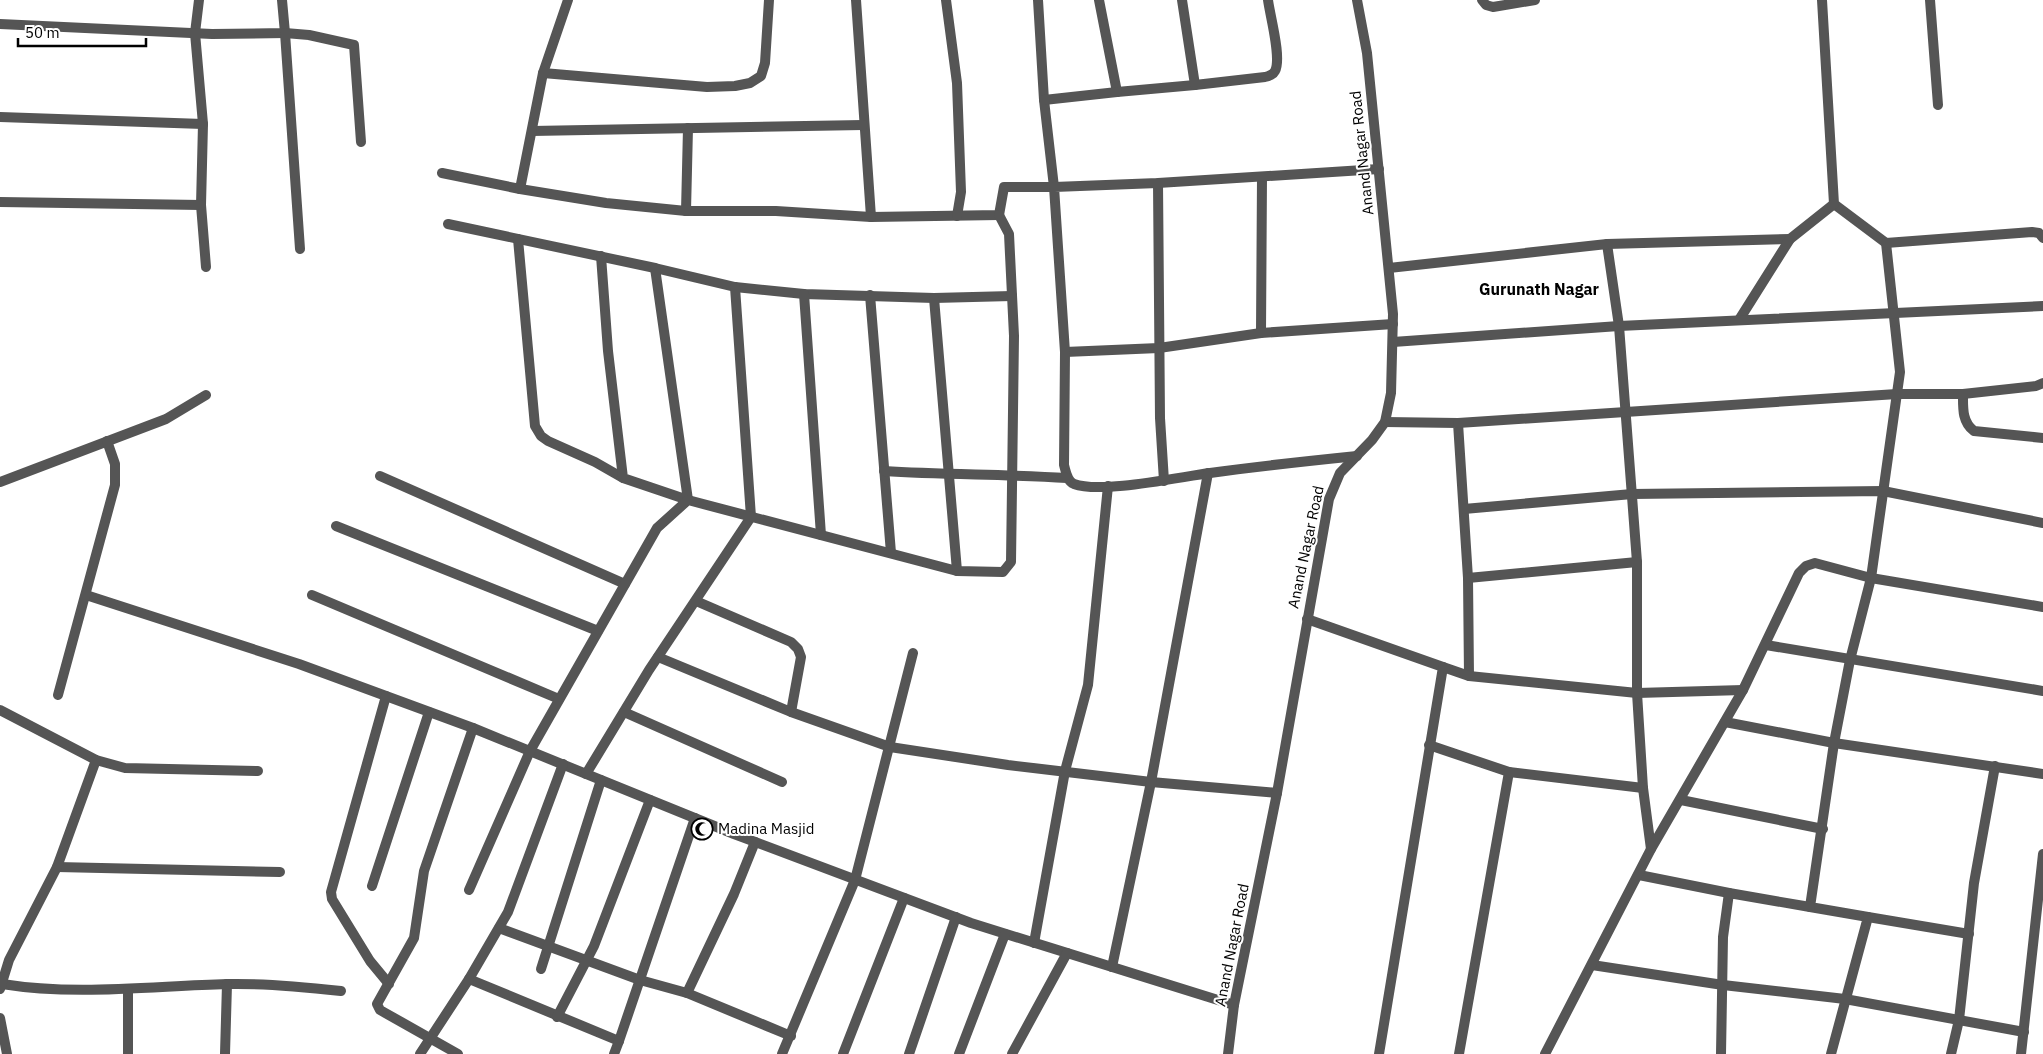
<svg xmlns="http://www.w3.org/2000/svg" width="2043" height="1054" font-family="'IBM Plex Sans',sans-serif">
<rect width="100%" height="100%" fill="#fff"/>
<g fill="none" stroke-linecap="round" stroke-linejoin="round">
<!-- minor -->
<g stroke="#555" stroke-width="10">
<path d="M199,0L195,33L203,124L201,205L206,267"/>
<path d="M856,0L871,217L999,215L1004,187H1054L1044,100L1038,0"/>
<path d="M946,0L957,83L961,192L957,216"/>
<path d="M1099,0L1117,92L1195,85"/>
<path d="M1182,0L1195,85L1265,77C1269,76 1273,75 1275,71C1282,58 1270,16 1268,0"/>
<path d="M1482,0L1486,5L1493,7L1535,0"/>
<path d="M1822,0L1834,204L1886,243L1900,372L1871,578L1850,660L1834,743L1810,907L1868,917L1831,1054"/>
<path d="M1930,0L1938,105"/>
<path d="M0,24L212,34L285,33L282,0"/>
<path d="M543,73L707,87L735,86L750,83L761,76L765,63L769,0"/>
<path d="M1044,100L1117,92"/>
<path d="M0,117L203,124"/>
<path d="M532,131L863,125"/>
<path d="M442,173L520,189L606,203L686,211H776L871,217"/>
<path d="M1158,183L1160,418L1164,481"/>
<path d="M520,189L543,73L568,0"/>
<path d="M0,202L201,205"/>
<path d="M686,211L688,128"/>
<path d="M448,224L655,268L735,287L804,294L934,298L1012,296"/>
<path d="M518,239L535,426L541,436L548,441L595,462L623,478"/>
<path d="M1886,243L2032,232L2039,233L2043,238"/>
<path d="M1607,244L1619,326L1637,562V693L1643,788L1651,849"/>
<path d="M300,249L285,33L309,35L354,45L361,142"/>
<path d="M601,256L608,351L623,478L688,500L655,268"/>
<path d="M1389,268L1607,244L1790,239"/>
<path d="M804,294L821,535"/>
<path d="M870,295L891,553"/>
<path d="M934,298L957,571"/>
<path d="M1739,320L1790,239L1834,204"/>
<path d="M1261,333L1262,177"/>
<path d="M1393,342L1619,326L2043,306"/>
<path d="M1065,352L1159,348L1261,333L1393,324"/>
<path d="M1963,394C1963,408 1962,422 1974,431L2043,438"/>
<path d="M1385,422L1458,423L1468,578L1469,676"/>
<path d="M1458,423L1897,394H1963L2036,386L2043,383"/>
<path d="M1357,456C1308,461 1259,466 1210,473C1179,477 1101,494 1074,484C1067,481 1066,472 1064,465L1065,352L1054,187L1158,183L1379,169"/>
<path d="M884,471C945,475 1006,474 1067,478"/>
<path d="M380,476L625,584"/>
<path d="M0,482L166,419L206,395"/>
<path d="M1464,509L1632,494L1883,491L2043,523"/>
<path d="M336,526L598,631"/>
<path d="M1468,578L1637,562"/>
<path d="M86,595L299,664L473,728L734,834L971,923L1234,1005"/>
<path d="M312,595L559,699"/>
<path d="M696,601L791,642L798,649L801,657L791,712"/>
<path d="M1307,619L1443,667L1379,1054"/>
<path d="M1766,645L2043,691"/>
<path d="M658,657L791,712L890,747L1008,765L1151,782L1277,793"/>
<path d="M1443,667L1469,676L1637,693L1743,690"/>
<path d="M58,695L115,485V464L107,441"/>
<path d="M386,696L331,892L332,899L370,961L389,984"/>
<path d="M0,710L96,760L125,768L258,771"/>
<path d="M624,712L782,782"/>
<path d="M1725,722L1834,743L2043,774"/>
<path d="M1429,745L1509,772L1459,1054"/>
<path d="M563,764L508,912L469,979L619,1041L695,818"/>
<path d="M1509,772L1643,788"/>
<path d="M586,774L649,670L751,517L735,287"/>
<path d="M1681,800L1823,829"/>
<path d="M57,867L280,872"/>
<path d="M1639,875L1729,893"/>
<path d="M372,886L429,712"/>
<path d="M469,890L530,751L657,528L688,500L957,571L1003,572L1011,562L1014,336L1009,234L999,215"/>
<path d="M1868,917L1969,934"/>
<path d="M499,928L640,980L687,993L791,1036"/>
<path d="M1034,943L1065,771L1088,685L1108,486"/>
<path d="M1592,965L1723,985L1845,999L2024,1032"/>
<path d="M1112,967L1151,782L1208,473"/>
<path d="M541,969L601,780"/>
<path d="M2,984C76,996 152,986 227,984C264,983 304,987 341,991"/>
<path d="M0,989L9,960L57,867L96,760"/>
<path d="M128,989V1054"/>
<path d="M687,993L734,894L755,842"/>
<path d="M557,1017L594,946L650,800"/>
<path d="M0,1018L7,1054"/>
<path d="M225,1054L227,984"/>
<path d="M420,1054L469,979"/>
<path d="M458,1054L380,1010L377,1004L414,938L424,871L473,728"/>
<path d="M614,1054L619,1041"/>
<path d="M782,1054L855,880L913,653"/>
<path d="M843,1054L904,898"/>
<path d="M909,1054L956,917"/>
<path d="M959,1054L1005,934"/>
<path d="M1012,1054L1067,953"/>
<path d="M1545,1054L1651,849L1743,690L1799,573L1806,566L1815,563L1871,578L2043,607"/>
<path d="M1721,1054L1723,937L1729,893L1810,907"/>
<path d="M1951,1054L1959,1020L1974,883L1995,766"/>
<path d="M2021,1054L2043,854"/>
</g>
<!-- tertiary -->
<path stroke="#555" stroke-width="10" d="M1228,1054L1234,1005L1277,793L1329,499L1340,473L1372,440L1385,422L1391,393L1393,314L1367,53L1357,0"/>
</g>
<!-- icons -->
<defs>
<g id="mosque-ring" transform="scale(1.125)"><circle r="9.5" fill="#fff" stroke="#000" stroke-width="1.5"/><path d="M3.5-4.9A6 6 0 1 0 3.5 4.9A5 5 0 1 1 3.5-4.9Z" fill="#000"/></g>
</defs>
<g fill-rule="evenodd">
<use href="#mosque-ring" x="702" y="829"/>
</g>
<g text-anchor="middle" stroke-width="4" stroke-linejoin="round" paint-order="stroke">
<!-- street labels -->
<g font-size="15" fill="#000" stroke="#fff">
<text transform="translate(1362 153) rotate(-96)" y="5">Anand Nagar Road</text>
<text transform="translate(1306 547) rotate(-78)" y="5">Anand Nagar Road</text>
<text transform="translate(1232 945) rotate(-79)" y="5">Anand Nagar Road</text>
</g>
<!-- poi labels -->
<g font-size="15" fill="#000" stroke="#fff" text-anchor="start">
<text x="718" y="834">Madina Masjid</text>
</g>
<!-- neighbourhood labels -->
<g font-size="16" font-weight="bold" fill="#000" stroke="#fff">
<text x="1539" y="295">Gurunath Nagar</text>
</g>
</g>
<!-- scale -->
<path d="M18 38v8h128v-8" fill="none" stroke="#000000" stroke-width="2.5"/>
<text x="25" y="38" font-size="15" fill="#000000" stroke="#ffffff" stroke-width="4" paint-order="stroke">50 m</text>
</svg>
